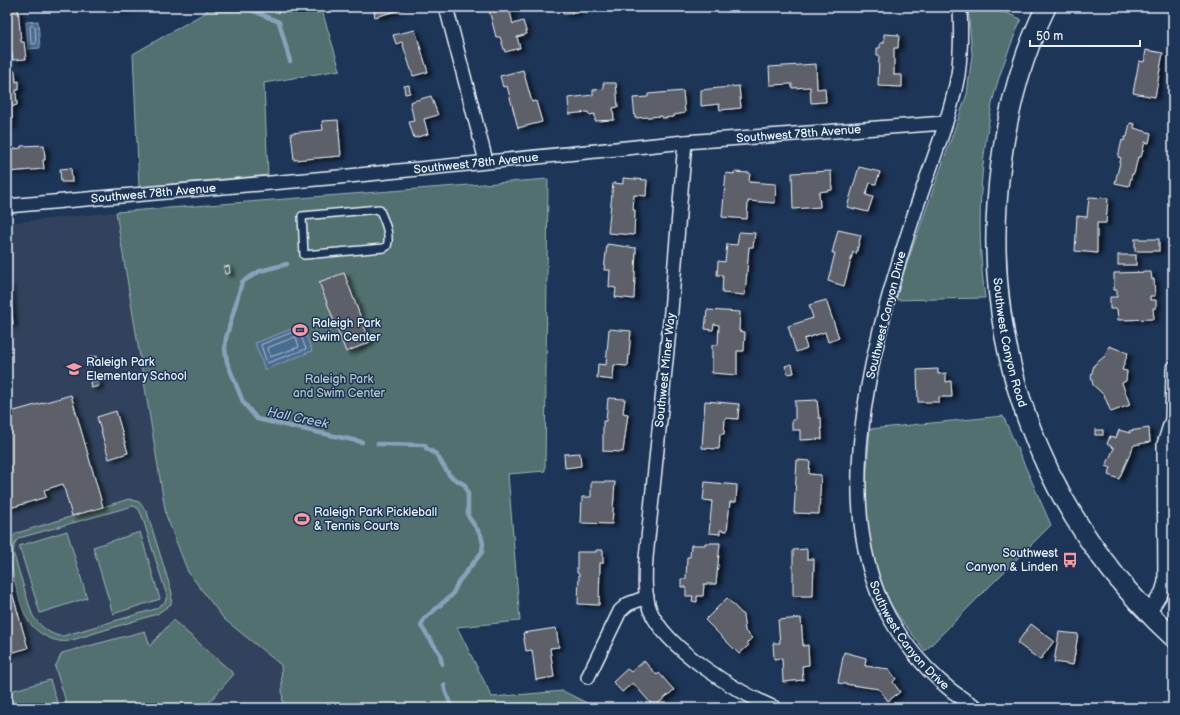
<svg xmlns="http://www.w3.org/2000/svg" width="1180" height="715" font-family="'Balsamiq Sans',sans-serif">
<defs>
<filter id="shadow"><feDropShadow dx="4.5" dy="2.5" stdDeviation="2" flood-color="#0009"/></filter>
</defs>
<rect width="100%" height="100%" fill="#1d3557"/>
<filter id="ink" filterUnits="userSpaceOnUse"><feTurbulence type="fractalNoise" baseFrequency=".025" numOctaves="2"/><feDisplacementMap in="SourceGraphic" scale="8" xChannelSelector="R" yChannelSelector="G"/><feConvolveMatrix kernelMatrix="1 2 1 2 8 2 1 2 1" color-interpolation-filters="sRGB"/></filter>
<g filter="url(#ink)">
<!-- built -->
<path fill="#30425c" d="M116,212L166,515L188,572L224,619L281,665L283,708H7V223Z"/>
<!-- green -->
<g fill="#52706f" stroke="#9db0b4" fill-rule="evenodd">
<path d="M207,7H321L340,70L264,83L268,175L139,187L133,54L206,12Z"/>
<path d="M968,7H992L1021,19C1009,50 995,82 990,115C979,176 977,237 985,298L894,300L967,94L972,55Z"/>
<path d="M548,179L545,471L508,474L520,621L457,627L492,697L563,691L593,706L592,708H283L281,665L224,619L188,572L166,515L116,212Z"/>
<path d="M1003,416L1051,525L925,651C908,628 885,603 876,574C862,527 866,477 870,429Z"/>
<path d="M129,499L139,502L147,512L172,593L171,604L157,614L69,641C53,644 33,631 26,617C18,599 14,576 9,557C7,547 8,539 17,533ZM133,506L138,508L142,516L167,596L165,602L155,609L63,636C52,637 37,624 32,614L14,555C13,548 14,543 19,538Z"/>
<path d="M67,531L87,598L40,613L19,546Z"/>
<path d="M140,532L160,599L113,614L93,547Z"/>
<path d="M173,620L234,674L204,708H68L55,667L62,653L145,631L150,646Z"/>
<path d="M50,680L59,708H7V692Z"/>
</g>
<!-- water -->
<g fill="#4b6c91" stroke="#8aa1ba">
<path d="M38,21L40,48L28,49L26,22Z"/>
<path d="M302,325L312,351L265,370L255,343Z"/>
</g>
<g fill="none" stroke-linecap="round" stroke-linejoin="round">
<!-- shore -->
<g stroke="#a9bccf" stroke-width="1">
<path d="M32,25L35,27L36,43L34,44L31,43L30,27Z"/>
<path d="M299,330L306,349L267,363L261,345Z"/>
<path d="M296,337L299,347L270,357L268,348Z"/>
</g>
<!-- stream -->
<g stroke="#8aa1ba" stroke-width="4.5">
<path d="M245,7L279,22L290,61"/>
<path d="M287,264L260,271L242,282L226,338L225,349L227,362L243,402L257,419L362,442"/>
<path d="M378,444L425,445L426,448L436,454L450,476L465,485L468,494V516L481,535L483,544L482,552L459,581L452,595L424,619L421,626L440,654L442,664"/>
<path d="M444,685C445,694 450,700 452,708"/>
</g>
</g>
<!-- building -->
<g fill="#5d6168" stroke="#e8f1f8" filter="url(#shadow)">
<path d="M7,7H18L21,42H24L26,59L13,60L12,53H7Z"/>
<path d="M116,7H132V9L116,11Z"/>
<path d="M373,7H410L375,17Z"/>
<path d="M491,7H512L513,11L510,12L513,24L523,21L527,34L517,37L520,48L505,52L500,37H496L489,10H491Z"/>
<path d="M563,7H577L578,13L563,14Z"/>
<path d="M415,30L428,72L413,76L402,42L396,44L393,35Z"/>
<path d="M884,34L899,35L898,48H894V75H902V87L878,86L879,55H877V48H880V43H884Z"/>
<path d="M1146,50L1163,53L1155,97L1133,93L1139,61L1144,62Z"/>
<path d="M816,64L817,89L825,88L826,102L811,103L810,87L792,88V84L770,85L769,67Z"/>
<path d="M523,70L532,102L536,101L542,122L518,128L507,86L503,87L500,76Z"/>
<path d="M7,71H15L16,82L19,81V90H16L17,105L11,107L12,126H7Z"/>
<path d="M603,83H616L618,107L613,108L614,120L595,121V114L589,115L588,112L569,114L568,98L593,95V90L604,89Z"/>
<path d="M409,85L410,93L405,94L404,86Z"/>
<path d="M739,86L741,108L720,110L719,104L701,106V90Z"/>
<path d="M683,91L685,113L674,115V117L662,118V116L635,118L633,98L648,97V94Z"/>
<path d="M431,96L438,115L424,119L428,134L414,138L409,122L414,121L410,102Z"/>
<path d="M338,120L341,156L294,160L291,133L323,130L322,121Z"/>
<path d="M1130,123L1135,124L1134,128L1151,133L1149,143L1145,142L1141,157H1138L1134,174H1132L1129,186L1115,183L1121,158L1118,157L1122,140L1124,141L1125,137H1127Z"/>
<path d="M44,145L45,160H43L44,169L8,172L7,150L21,148V146Z"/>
<path d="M859,167L880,172L876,184L870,183L866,195L873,197L868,212L847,207Z"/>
<path d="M71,168L72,182H61L60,169Z"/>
<path d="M831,171L832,190L819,192L820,207L793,209L792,173Z"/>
<path d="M734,172L750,173L749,182L776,184L775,203L748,201L747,219L722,217L726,173L734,174Z"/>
<path d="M623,178L647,180L646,196L634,195L633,210H635L634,235L608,233L613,183L623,184Z"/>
<path d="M1089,197L1108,198L1106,223H1097V253L1075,251L1077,216L1087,217Z"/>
<path d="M838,230L861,235L856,254L853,252L844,286L828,281L835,253H832Z"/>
<path d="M739,232L755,233L753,247H749L745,295L722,293L723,275H717L718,261L725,262L727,244L737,245Z"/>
<rect x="1135" y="239" width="24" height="12"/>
<path d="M607,244L636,248L634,299L615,297L616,288L609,287L610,270H604Z"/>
<rect x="1118" y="255" width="18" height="10"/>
<path d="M229,266L230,273L225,274L224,267Z"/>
<path d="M1151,272L1152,280L1154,279L1155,296H1150V300H1156V308H1153L1154,319L1118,320L1117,309H1110V297H1117V290H1114V273Z"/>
<path d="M344,273L370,342L346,352L319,282Z"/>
<path d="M7,283H9L13,324L7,325Z"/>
<path d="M826,300L839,338L828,342L825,332L804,339L807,348L796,352L788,326L813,318L809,305Z"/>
<path d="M707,310L740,312L739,331L745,332L744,351H737V375L712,373V345H718L719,325L714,324L713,330L705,329Z"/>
<path d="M609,329L631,331L628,366L614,365L613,380L597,378L598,364L606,365Z"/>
<path d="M1109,346L1128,353L1122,370L1127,371L1126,381L1122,383L1130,405L1111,412L1104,395L1093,385L1091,376L1094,365L1105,356Z"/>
<path d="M96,356L98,364L89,366L87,358Z"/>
<path d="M792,364L794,373L788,374L785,366Z"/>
<path d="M938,369V374L946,373V382L951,381L952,397H939V402H918L917,370Z"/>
<path d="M98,380L99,386L91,388L90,382Z"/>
<path d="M71,395L103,507L72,516L63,484L44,490L46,497L7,509V413Z"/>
<path d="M608,398L625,399L623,413L628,414L623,452L603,451V421H606Z"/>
<path d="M817,400L819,418H821L822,439L800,440V430H792V420H795V401Z"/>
<path d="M705,401L739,404L738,419L725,418L724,434H720L719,449L702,448Z"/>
<path d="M116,411L128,453L109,459L97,417Z"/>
<path d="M1149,428L1150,442L1134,445L1119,479L1108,475L1111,468L1106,466L1114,448L1107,444L1110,436L1116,438L1119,430L1130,433L1129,431Z"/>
<rect x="1095" y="430" width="8" height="5"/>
<path d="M580,453L581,466L565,468L564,454Z"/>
<path d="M797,460L810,461L809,474L821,475L819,514L794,513Z"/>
<path d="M591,482H615L612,524L581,523L582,497H591Z"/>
<path d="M705,482L737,485L736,502H730L727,531L720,530V534L709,533L712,501L703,500Z"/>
<path d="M705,543H720L716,584H704L703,596H697V602L692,601L693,596H686V587H681V579H686L687,557H690L691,545H705Z"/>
<path d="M807,549V559H814L813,596H793V550Z"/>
<path d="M596,550H603V563H600L599,605L578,604L579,574L577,573V552H596Z"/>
<path d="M7,575L28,648L7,654Z"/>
<path d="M727,598L743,615L745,631L752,638L747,643L749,645L739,654L705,620Z"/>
<path d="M801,618L803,646L808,645L809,665L802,666L803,680L783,682L782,658L774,659L773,643H780L778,620Z"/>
<path d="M1031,624L1054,641L1040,660L1017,643Z"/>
<path d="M556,628L559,647L550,648L554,677L536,680L532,650L526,651L523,633Z"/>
<path d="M1059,632L1078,634L1073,665L1054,662Z"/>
<path d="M844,652L866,658L865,666L889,669L896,679L893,682L900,692L888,701L879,689L838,683Z"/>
<path d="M644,661L657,675L659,673L674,690L654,707L633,683L622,692L613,682L627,669L631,672Z"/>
</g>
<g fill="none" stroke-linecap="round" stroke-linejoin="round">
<!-- lane casing -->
<g stroke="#e8f1f8" stroke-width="10">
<path id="lane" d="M379,209C384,219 391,235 387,246L384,248L304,255L302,216Z"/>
</g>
<!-- street casing -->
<g stroke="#e8f1f8" stroke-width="16">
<g id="street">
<path d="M446,7L486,161"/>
<path id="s1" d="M960,7C961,30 961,53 958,75C950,119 932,161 918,203C878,322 824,499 889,617C910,654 941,688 978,708"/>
<path d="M685,142L671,311L646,558C645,575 644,594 650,610C666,649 737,692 775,708"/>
<path id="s2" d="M7,206L339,177L685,142L945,123"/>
<path d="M1148,614L1162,592L1165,582L1164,444L1172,419L1173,368"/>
<path d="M588,677L620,611L628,604L647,597"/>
</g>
</g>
<!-- secondary casing -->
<g stroke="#e8f1f8" stroke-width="22">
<g id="secondary">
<path id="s3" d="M1046,7C1022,56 1008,109 1001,163C977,343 1040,514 1173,637"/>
</g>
</g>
<!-- lane -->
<use href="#lane" stroke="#1d3557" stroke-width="7"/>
<!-- street -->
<use href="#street" stroke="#1d3557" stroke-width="13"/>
<!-- secondary -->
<use href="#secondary" stroke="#1d3557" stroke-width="19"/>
</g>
</g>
<!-- icons -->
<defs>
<g id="stadium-bare" transform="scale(1.2)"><path d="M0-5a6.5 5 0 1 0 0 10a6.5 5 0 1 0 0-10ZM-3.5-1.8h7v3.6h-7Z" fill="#ff9aa2" stroke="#1d3557" stroke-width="2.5" paint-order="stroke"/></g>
<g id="school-bare" transform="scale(1.2)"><path d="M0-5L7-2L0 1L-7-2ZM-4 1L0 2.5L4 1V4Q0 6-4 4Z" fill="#ff9aa2" stroke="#1d3557" stroke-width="2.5" paint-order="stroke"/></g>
<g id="bus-bare" transform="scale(1.2)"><path d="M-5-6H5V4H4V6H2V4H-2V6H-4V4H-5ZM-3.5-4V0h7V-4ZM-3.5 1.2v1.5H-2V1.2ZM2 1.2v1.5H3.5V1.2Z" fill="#ff9aa2" stroke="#1d3557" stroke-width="2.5" paint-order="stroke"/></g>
</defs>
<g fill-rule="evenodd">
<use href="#stadium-bare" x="300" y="330"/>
<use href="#school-bare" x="74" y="369"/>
<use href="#stadium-bare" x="302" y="519"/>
<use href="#bus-bare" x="1070" y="560"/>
</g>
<g text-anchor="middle" stroke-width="3" stroke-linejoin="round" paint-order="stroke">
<!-- street labels -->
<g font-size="12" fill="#e8f1f8" stroke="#1d3557">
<text dy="4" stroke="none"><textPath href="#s2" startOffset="795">Southwest 78th Avenue</textPath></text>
<text dy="4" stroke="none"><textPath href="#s2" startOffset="471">Southwest 78th Avenue</textPath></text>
<text dy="4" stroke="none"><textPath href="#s2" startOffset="147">Southwest 78th Avenue</textPath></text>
<text transform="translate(886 315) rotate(-76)" y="4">Southwest Canyon Drive</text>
<text dy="4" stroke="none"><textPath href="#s3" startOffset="344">Southwest Canyon Road</textPath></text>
<text transform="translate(665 370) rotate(-84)" y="4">Southwest Miner Way</text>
<text dy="4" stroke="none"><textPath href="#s1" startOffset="655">Southwest Canyon Drive</textPath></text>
</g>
<!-- poi labels -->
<g font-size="12" fill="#e8f1f8" stroke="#1d3557" text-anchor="start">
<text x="312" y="327">Raleigh Park<tspan x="312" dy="14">Swim Center</tspan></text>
<text x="86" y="366">Raleigh Park<tspan x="86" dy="14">Elementary School</tspan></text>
<text x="314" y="516">Raleigh Park Pickleball<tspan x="314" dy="14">&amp; Tennis Courts</tspan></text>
<text x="1058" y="557" text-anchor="end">Southwest<tspan x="1058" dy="14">Canyon &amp; Linden</tspan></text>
</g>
<!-- park labels -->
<g font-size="12" fill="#b4c4c8" stroke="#1d3557">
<text x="339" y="383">Raleigh Park<tspan x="339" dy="14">and Swim Center</tspan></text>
</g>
<!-- water labels -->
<g font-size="13" font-style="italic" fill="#b1c2d4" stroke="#1d3557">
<text transform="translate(298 417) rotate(12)" y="5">Hall Creek</text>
</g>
</g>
<!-- margin -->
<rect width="1180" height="715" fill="none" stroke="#1d3557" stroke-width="24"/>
<rect x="12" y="12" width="1156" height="691" fill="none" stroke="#e8f1f8" stroke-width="1.5" filter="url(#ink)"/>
<!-- scale -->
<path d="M1030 40v6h110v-6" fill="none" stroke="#e8f1f8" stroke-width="2"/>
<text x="1036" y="40" font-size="12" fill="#e8f1f8" stroke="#1d3557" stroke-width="3" paint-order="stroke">50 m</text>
</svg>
